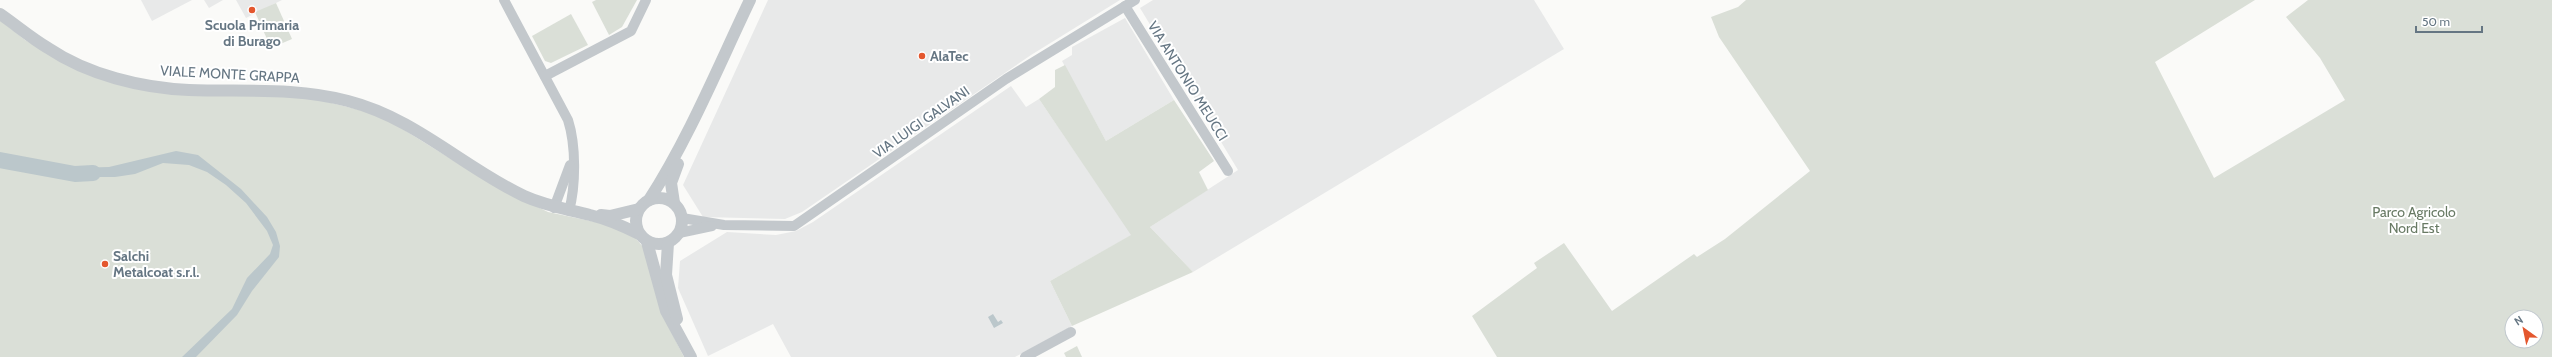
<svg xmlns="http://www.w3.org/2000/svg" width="2552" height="357" font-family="Cabin,sans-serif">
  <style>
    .built { fill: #e8e9e9 }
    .green { fill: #dadfd7; fill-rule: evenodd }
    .water { fill: #bbc7cb }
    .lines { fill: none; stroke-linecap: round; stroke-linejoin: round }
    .river { stroke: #bbc7cb; stroke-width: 16 }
    .minor { stroke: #c3c8cc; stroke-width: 10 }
    .tertiary { stroke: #c3c8cc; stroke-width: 12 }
    .poi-dot { fill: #e4572e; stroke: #fff; stroke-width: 1.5 }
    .labels { text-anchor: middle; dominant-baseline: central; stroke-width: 4; stroke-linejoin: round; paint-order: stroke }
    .poi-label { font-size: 14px; font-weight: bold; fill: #657683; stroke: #fff; text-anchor: start }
    .street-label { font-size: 14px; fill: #657683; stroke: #fff }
    .park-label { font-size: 14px; fill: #687a64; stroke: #fff }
  </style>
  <rect width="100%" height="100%" fill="#fafaf8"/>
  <g class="built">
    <polygon points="141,0 192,0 152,21"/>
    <polygon points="204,0 223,0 209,8"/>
    <polygon points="236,0 282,0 246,18"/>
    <polygon points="768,0 1120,0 1031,55 802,212 785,219 703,217 683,185"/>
    <polygon points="1153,0 1534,0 1564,49 1193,272 1150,227 1238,170 1140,8"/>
    <polygon points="1125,18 1174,100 1106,141 1062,61 1072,55 1072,47"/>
    <polygon points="1011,86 1026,107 1039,99 1132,235 1050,281 1072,326 1015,357 791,357 773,324 708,356 678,288 680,261 727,232 776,235 796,231 813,222"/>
  </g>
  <g class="green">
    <polygon points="596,0 637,0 622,27 609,35 592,2"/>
    <path d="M1746,0H2255L2155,62L2214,178L2345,100L2320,58L2286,17L2308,0H2552V357H1497L1472,316L1537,268L1534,263L1564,243L1612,311L1694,254L1697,257L1725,239L1810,171L1719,37L1711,17L1738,7ZM2512,317H2536V341H2512Z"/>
    <polygon points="276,3 292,39 271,48 255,12"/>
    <polygon points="571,14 588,45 551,63 545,61 532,36"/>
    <polygon points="0,20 25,40 60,60 111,80 303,96 380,115 493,185 548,212 614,226 631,233 644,248 662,314 684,357 0,357"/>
    <polygon points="1065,65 1106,141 1174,100 1214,161 1199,172 1208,190 1150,227 1193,272 1072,326 1050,281 1131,235 1039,99 1055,87 1055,70"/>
    <polygon points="1077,346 1082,357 1066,357 1064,353"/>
  </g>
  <g class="water">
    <polygon points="176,151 198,155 241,189 267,217 276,232 280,246 279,257 252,291 237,315 196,357 182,357 232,309 247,278 270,254 273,245 267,231 246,203 226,185 207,172 189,165 163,163 135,174 115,177 70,177 72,168 109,167"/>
    <polygon points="993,314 998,322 1001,320 1003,323 994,328 988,317"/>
  </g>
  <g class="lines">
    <polyline class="river" points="0,160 75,174 93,173"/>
    <g class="minor">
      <path d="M504,0L568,120C576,145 576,185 569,211"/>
      <polyline points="1125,6 1228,171"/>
      <polyline points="545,76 631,31 646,0"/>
      <polyline points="554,208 570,165"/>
      <polyline points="682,218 724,225 794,226 1006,79 1135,0"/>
      <polyline points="679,233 712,226"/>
      <polyline points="1025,357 1071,332"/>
    </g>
    <g class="tertiary">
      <path d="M0,14C16,25 31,38 48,48C88,75 142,88 189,90C243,92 295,87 348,101C415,118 463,167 524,196C546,206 567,209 590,215C607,219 623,226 639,234"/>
      <circle cx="659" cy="221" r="23"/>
      <path d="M649,200C689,138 718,67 750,0"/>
      <polyline points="674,203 671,183 678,164"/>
      <polyline points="601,215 610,216 639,209"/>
      <polyline points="647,242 666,311 691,357"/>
      <polyline points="668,243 666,275 677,319"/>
    </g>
  </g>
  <g class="poi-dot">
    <circle cx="252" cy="10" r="4"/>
    <circle cx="922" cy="56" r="4"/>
    <circle cx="105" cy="264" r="4"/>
  </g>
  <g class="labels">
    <g class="poi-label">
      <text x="252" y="25" text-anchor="middle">Scuola Primaria<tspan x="252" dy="16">di Burago</tspan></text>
      <text x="930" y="56">AlaTec</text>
      <text x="113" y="256">Salchi<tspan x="113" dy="16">Metalcoat s.r.l.</tspan></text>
    </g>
    <g class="street-label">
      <text transform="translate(230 74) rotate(3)">VIALE MONTE GRAPPA</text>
      <text transform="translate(1188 81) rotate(58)">VIA ANTONIO MEUCCI</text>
      <text transform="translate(921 122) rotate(-35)">VIA LUIGI GALVANI</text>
    </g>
    <g class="park-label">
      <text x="2414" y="212">Parco Agricolo<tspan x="2414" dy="16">Nord Est</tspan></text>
    </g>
  </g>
  <g transform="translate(2524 329) rotate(327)"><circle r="19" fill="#ffffff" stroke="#c1c8cd"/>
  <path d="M0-3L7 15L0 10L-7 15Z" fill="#e4572e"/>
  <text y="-6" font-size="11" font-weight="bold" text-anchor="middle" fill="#657683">N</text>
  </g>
  <path d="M2416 26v6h66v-6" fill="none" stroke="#657683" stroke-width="2"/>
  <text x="2422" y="26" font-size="12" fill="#657683" stroke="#ffffff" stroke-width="3" paint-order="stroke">50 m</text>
</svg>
